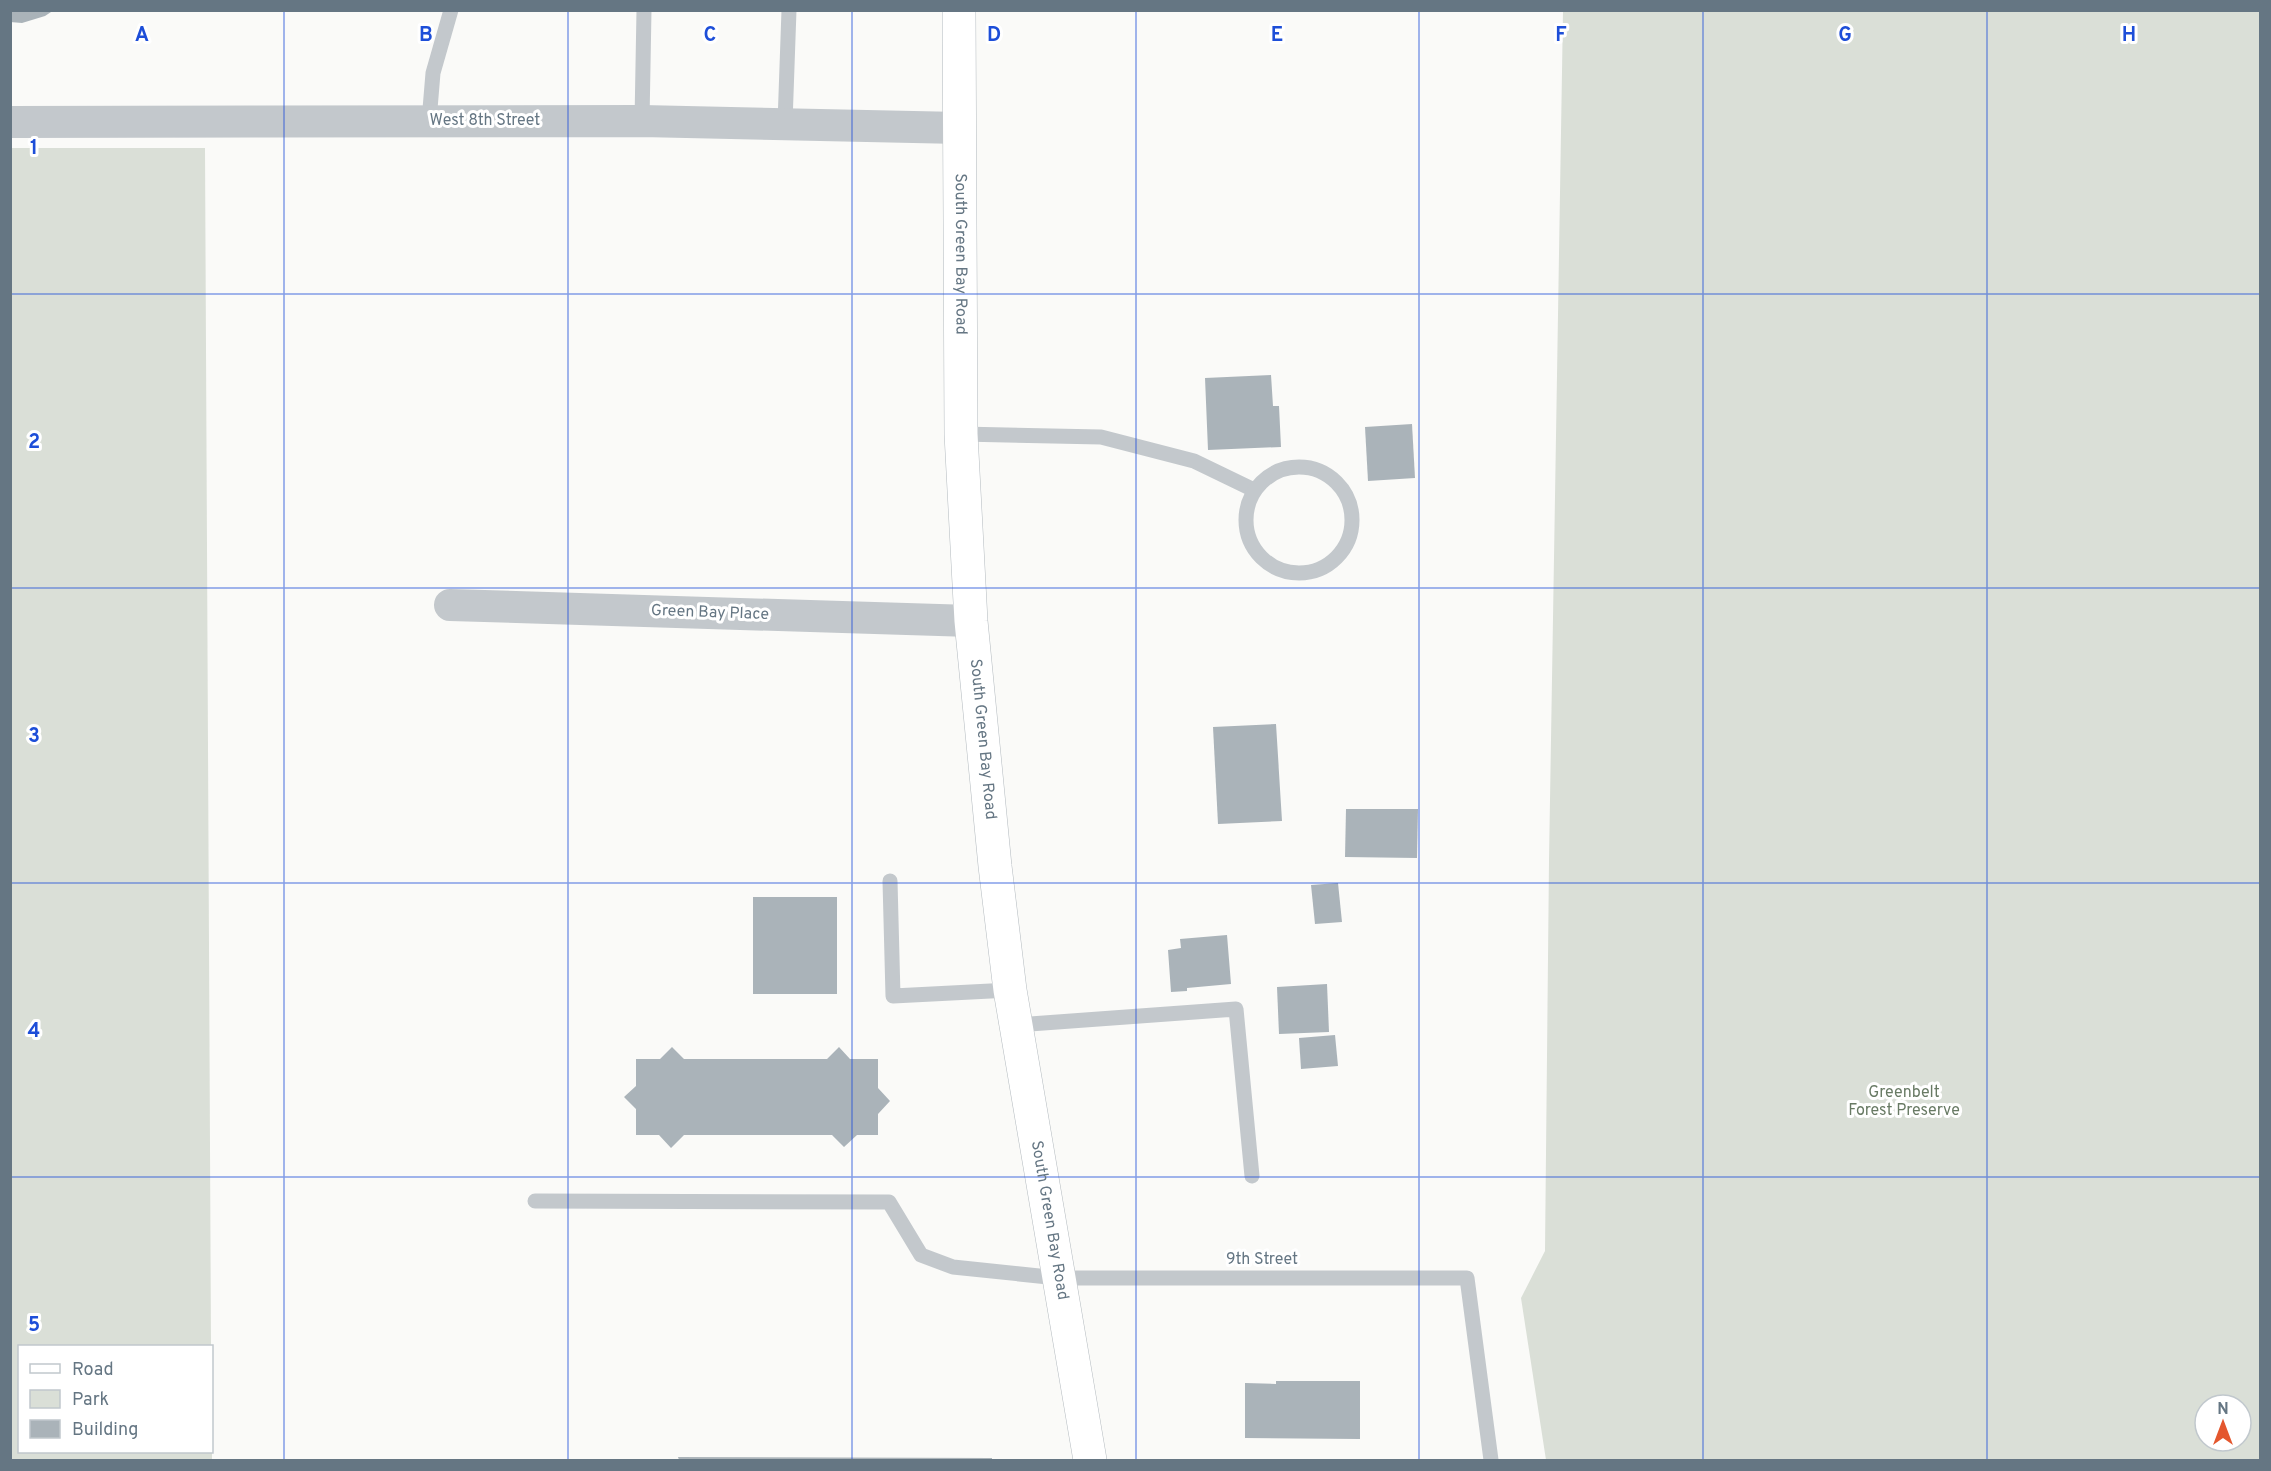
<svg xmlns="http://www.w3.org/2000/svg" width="2271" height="1471" font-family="Overpass,sans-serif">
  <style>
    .green { fill: #dadfd7; fill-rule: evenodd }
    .building { fill: #aab3b9 }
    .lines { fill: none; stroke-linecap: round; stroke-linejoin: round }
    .secondary-casing { stroke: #b3babf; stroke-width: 34 }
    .lane { stroke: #c3c8cc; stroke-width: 15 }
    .street { stroke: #c3c8cc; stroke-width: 32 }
    .secondary { stroke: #fff; stroke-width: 33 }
    .grid { fill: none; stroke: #1d4ed8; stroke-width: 1.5; stroke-opacity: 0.55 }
    .labels { text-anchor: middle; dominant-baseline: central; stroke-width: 6; stroke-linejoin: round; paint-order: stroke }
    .street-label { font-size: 16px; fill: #657683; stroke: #fff }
    .park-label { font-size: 16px; fill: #687a64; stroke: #fff }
    .grid-label { font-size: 20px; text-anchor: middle; font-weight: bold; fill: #1d4ed8; stroke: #fff; stroke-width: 6; stroke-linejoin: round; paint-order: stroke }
  </style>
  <rect width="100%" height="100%" fill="#fafaf8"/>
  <g class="green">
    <path d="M1563,11H2260V1460H1546L1521,1298L1545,1251L1549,861ZM2205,1405H2241V1441H2205Z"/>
    <polygon points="11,148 205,148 211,1346 20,1346 20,1452 212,1452 212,1389 212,1460 11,1460"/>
  </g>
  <g class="building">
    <polygon points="10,10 54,10 45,16 22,23 10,22"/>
    <polygon points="1271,375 1273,406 1279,406 1281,447 1208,450 1205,378"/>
    <polygon points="1412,424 1415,478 1368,481 1365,427"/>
    <polygon points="1276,724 1282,821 1218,824 1213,727"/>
    <polygon points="1346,809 1418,809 1417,858 1345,857"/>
    <polygon points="1338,883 1342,922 1315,924 1311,885"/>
    <rect x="753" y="897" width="84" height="97"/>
    <polygon points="1227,935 1231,984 1187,988 1187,991 1171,992 1168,950 1181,948 1180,939"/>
    <polygon points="1327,984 1329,1032 1279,1034 1277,987"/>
    <polygon points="1335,1035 1338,1066 1301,1069 1299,1038"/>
    <polygon points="672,1047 684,1059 827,1059 839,1047 850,1059 878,1059 878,1088 890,1101 878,1114 878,1135 857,1135 844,1147 832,1135 684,1135 671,1148 659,1135 636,1135 636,1109 624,1097 636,1086 636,1059 660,1059"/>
    <polygon points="1276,1381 1360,1381 1360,1439 1245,1438 1245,1383 1276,1384"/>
    <polygon points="678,1457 992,1458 992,1460 679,1460"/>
  </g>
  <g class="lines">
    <g class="secondary-casing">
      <g id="secondary">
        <path id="s1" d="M959,10L961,434L971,621L995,866L1010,990L1090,1460"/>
      </g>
    </g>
    <g class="lane">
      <polyline points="429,121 433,73 451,10"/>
      <polyline points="642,121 644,10"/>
      <polyline points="785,123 789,10"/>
      <polyline points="961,434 1101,437 1194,461 1254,490"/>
      <circle cx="1299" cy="520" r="53"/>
      <polyline points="890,881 893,996 1010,990"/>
      <polyline points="1016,1025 1236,1009 1252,1176"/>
      <polyline points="535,1201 889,1202 921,1255 953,1267 1058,1278 1467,1278 1491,1460"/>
    </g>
    <g class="street">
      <polyline points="10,122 642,121 960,128"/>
      <polyline points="450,605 971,621"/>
    </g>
    <use href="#secondary" class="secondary"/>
  </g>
  <path class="grid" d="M284,10V1460M568,10V1460M852,10V1460M1136,10V1460M1419,10V1460M1703,10V1460M1987,10V1460M10,294H2260M10,588H2260M10,883H2260M10,1177H2260"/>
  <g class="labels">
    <g class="street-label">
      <text x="485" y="121">West 8th Street</text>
      <text stroke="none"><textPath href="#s1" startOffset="244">South Green Bay Road</textPath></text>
      <text transform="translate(710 613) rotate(2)">Green Bay Place</text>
      <text stroke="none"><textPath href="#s1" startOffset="730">South Green Bay Road</textPath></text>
      <text stroke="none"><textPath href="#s1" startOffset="1216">South Green Bay Road</textPath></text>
      <text x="1262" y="1260">9th Street</text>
    </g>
    <g class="park-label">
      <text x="1904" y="1093">Greenbelt<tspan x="1904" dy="18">Forest Preserve</tspan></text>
    </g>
  </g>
  <g class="grid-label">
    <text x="142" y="41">A</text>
    <text x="426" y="41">B</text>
    <text x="710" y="41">C</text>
    <text x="994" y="41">D</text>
    <text x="1277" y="41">E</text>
    <text x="1561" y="41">F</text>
    <text x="1845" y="41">G</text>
    <text x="2129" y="41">H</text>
    <text x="34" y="154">1</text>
    <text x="34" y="448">2</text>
    <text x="34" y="742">3</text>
    <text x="34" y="1037">4</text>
    <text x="34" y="1331">5</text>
  </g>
  <rect width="2271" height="1471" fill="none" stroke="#657683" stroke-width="24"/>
  <rect x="18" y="1345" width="195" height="108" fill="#ffffff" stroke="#c1c8cd" stroke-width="1.5"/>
  <rect x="30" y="1364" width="30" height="9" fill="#ffffff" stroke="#c1c8cd" stroke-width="1.5"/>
  <text x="72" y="1375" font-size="18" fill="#657683">Road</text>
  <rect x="30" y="1390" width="30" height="18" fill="#dadfd7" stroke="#c1c8cd" stroke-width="1.5"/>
  <text x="72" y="1405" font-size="18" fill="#657683">Park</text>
  <rect x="30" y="1420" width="30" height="18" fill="#aab3b9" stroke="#c1c8cd" stroke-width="1.5"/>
  <text x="72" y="1435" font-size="18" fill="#657683">Building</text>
  <g transform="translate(2223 1423)"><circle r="28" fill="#ffffff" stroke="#c1c8cd" stroke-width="1.5"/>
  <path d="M0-4.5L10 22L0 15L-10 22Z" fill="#e4572e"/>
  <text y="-9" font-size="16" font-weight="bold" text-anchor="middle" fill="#657683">N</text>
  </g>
</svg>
